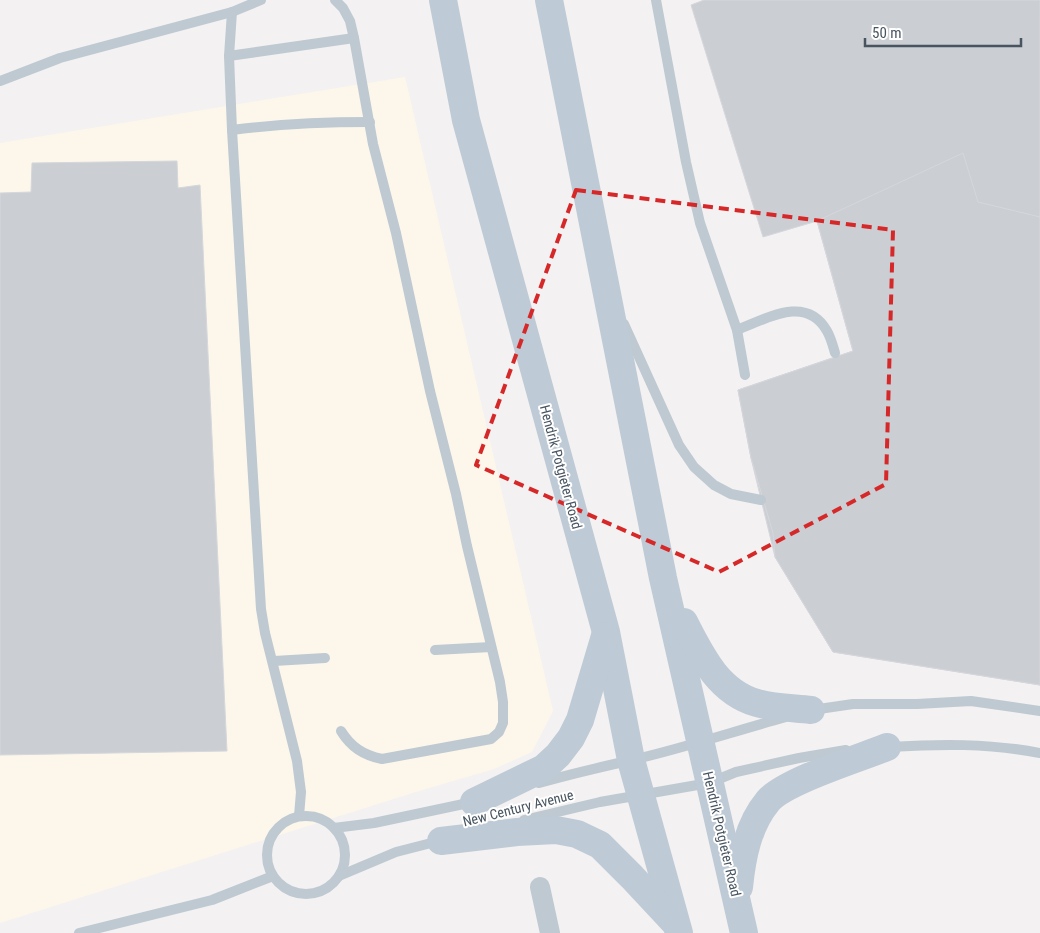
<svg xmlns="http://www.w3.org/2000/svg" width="1040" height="933" font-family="'Roboto Condensed',sans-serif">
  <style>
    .commercial { fill: #fdf7eb }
    .building { fill: #cbced3; stroke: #d5d7dc }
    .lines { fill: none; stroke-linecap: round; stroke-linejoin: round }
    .service { stroke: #bec9d1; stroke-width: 10 }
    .minor { stroke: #bec9d1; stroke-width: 20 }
    .secondary { stroke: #becad5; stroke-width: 28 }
    .marked { fill: none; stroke: #d62828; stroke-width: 4; stroke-dasharray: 10 6; stroke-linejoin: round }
    .labels { text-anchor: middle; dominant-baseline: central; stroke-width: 4; stroke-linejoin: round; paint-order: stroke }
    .street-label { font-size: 14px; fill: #485560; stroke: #fff }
  </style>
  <rect width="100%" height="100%" fill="#f3f1f1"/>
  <polygon class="commercial" points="405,77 553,711 532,752 494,769 419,791 0,923 0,143"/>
  <g class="building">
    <polygon points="704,0 1040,0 1040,685 833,652 775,557 751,458 738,390 853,351 817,221 763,237 691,5"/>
    <polygon points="963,153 978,202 1040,217 1040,685 833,652 775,557 773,533 751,458 738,390 853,351 817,221"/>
    <polygon points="177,161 178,188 200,185 227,751 0,755 0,193 31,192 32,163"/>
  </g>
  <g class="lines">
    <g class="service">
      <path d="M335,0L343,8L350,21L354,38L373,144L396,233L430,391L456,494L467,546L500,682L503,702V723L499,732L491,739L382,759C363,755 351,747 341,731"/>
      <polyline points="656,0 686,162 700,223 737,330 745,375"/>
      <polyline points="232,12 229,56 232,130 261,609 265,633 297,761 301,792 299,816"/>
      <polyline points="229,56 354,38"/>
      <polyline points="0,81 60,58 232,12 261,0"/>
      <path d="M232,130C278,124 323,122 370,122"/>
      <polyline points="624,324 679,445 694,467 714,485 731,494 761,500"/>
      <path d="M737,330C766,319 806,294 827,331C831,338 833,346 835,353"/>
      <polyline points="435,650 491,647"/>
      <polyline points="274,661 325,658"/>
      <polyline points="812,710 853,704 917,704 971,701 1040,711"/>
      <path d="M888,747C940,744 988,743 1040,753"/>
      <path d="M539,783C570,774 601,767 632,760C684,748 735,731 786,717"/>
      <circle cx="306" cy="855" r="39"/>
      <polyline points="524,820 600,802 709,783 736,772 799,758 846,750"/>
      <polyline points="334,828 374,823 473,802"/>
      <polyline points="339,876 396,852 439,841"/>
      <polyline points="79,933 212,900 273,876"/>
    </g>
    <polyline class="minor" points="540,887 550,933"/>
    <g class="secondary">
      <polyline points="443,0 466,120 606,632 631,760 679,933"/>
      <polyline points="549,0 663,578 744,933"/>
      <path d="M684,622C701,655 718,692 757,703C774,708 794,708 811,710"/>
      <polyline points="474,802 544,768 558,755 571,738 580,720 605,636"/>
      <polyline points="441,841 517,832 556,830 577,834 600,845 632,877 674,922"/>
      <path d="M739,887C742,857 748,825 768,801C785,781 860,758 887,747"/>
    </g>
  </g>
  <path class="marked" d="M576,190L893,230L886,484L719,572L476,465Z"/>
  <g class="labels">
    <g class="street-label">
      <text transform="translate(561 467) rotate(75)">Hendrik Potgieter Road</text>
      <text transform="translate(518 808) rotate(-14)">New Century Avenue</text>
      <text transform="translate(722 834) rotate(77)">Hendrik Potgieter Road</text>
    </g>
  </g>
  <path d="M865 38v8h156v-8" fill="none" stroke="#485560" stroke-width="2.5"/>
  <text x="872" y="38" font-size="15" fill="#485560" stroke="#ffffff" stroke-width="4" paint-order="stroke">50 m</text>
</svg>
